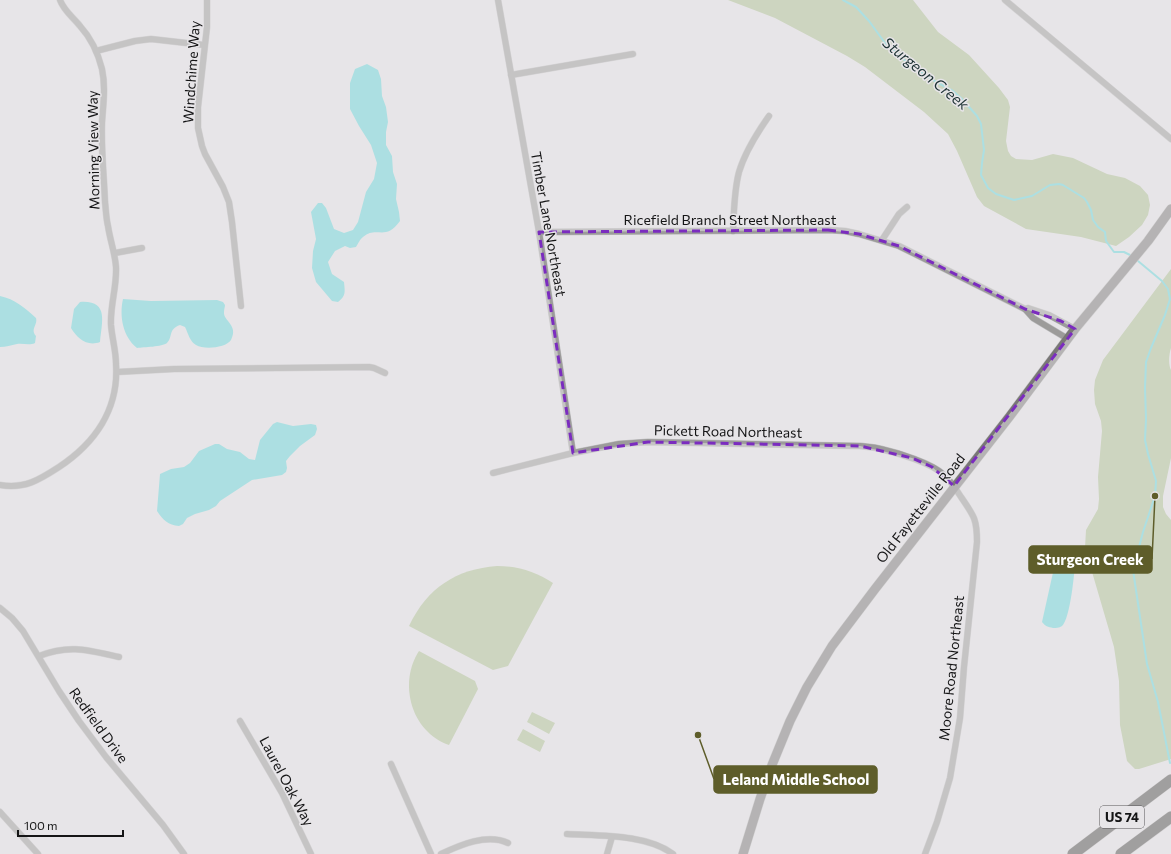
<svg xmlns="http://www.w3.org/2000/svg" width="1171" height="854" font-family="Commissioner,sans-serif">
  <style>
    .green { fill: #adc091 }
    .water { fill: #65d8dc }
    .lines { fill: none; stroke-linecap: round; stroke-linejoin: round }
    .stream { stroke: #65d8dc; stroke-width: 2 }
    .street-casing { stroke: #c1c0c2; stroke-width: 7 }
    .secondary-casing { stroke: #c1c0c2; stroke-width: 10 }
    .highway-casing { stroke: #c1c0c2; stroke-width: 12 }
    .street { stroke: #9c9b9a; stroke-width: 6 }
    .secondary { stroke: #797776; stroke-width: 9 }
    .highway { stroke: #4b4947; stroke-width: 11 }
    .marked { fill: none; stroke: #7b2cbf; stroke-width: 3; stroke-dasharray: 8 5; stroke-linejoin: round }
    .labels { text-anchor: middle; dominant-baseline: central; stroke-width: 3; stroke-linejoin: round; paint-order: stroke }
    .shield { fill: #e7e5e8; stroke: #545355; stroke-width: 1 }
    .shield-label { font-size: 13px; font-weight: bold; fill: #151516 }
    .street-label { font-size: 14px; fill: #151516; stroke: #e7e5e8 }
    .water-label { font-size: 15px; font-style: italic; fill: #1d3233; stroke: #e7e5e8 }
    .leader { fill: none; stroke: #5e5d2a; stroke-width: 1.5 }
    .callout-dot { fill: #5e5d2a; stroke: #e7e5e8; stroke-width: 1.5 }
    .callout { fill: #5e5d2a; stroke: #5e5d2a; stroke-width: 1.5 }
    .callout-label { font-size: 15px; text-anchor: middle; font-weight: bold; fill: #fff }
  </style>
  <rect width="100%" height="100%" fill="#e7e5e8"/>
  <g class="green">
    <polygon points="728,0 913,0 938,32 969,55 999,88 1008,100 1010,107 1006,141 1008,151 1011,156 1016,159 1032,160 1053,154 1073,158 1107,174 1125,178 1140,186 1148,195 1150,205 1148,215 1142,225 1129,237 1116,246 1081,237 1026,229 984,206 977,197 957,151 948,134 924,112 865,67 847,56 775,18"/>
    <path d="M1171,269V348C1169,354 1168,364 1171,370V458L1163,496V507L1166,514L1171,520V759L1139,769H1135L1127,761L1120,725L1119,681L1114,647L1085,548L1086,530L1098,509L1099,499L1098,477L1102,431L1101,421L1095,404L1094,390L1095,380L1103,360Z"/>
    <path d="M497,566C518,566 536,572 553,583L508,666L493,670L409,626C427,588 456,569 497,566Z"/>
    <path d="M419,651L475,681L478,689L449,745C411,732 398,683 419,651Z"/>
    <polygon points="532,712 555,723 549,734 527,722"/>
    <polygon points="523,729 545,741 540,752 517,740"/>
  </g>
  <g class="water">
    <path d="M367,64L378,70L381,79L382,96L386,107L388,122L386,132V145L392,156L393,172L397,184L396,199L399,212L400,221C385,242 377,225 363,237C360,239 358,244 356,247L350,248L345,246L335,251L328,262L332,274L344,282C345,292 346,296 338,302L332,301L316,282L312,268L313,251L316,239L311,212L318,203H322L326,208L334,229L344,233L353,230L358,222L366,192L374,179L377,163L371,145L359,126L350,109V83L355,69Z"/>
    <path d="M0,296C15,299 25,308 36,318C38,325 30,329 36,336L35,343C29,346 23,343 17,344C11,345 6,347 0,347Z"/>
    <path d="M123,299L151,301L217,300L223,302L225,305C225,307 224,309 224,312C223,321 239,325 231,340C226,348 204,350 196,345C190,342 188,333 185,327L180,325C168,329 173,337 167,343C162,347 144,347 137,348C123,337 119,316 123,299Z"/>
    <path d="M80,302C109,300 102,321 100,342C87,347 77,338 71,328L74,309Z"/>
    <path d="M277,422L293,426L311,424L316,425L317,429L315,435L300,446L290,456L286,461L287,468L286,472L282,475L252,480L220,501L216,506L209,510L195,514L187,518L183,524L179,526C168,525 163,520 157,511L160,474L171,469L184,467L190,463L199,451L215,444H219L227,449L240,452L249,459L255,460L260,440L273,424Z"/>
    <path d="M1063,551L1069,553L1075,560C1075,571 1070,619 1062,626C1059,628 1056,628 1053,628C1048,627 1045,626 1042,622L1056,559L1059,553Z"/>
  </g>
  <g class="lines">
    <g class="stream">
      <polyline points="843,0 856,7 869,21 885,43 909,64 931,79 953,91 962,99 977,116 981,124 984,150 982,163 981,175 988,188 996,194 1014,200 1032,196 1050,185 1059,184 1063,185 1084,198 1087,202 1091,210 1093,220 1098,227 1105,232 1106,241 1114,252 1124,252 1130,255"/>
      <polyline points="1138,261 1162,281 1168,289 1170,299 1165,315 1151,348 1146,362 1145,388 1146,419 1145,440 1148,454 1156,481 1155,496 1143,532 1133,570 1147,664 1158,702 1170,763"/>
    </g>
    <g class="street-casing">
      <g id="street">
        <polyline points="207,0 207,27 198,107 198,128 202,146 205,154 223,187 229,202 232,222 241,306"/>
        <polyline points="498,0 539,232 573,453"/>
        <polyline points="1005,0 1171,139"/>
        <polyline points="96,51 135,41 151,39 204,45"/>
        <polyline points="511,75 633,54"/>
        <path d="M733,231C734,211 734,191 739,172C745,152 757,133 769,116"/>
        <polyline points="539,232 828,230 845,231 859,234 899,246 1025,309 1033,318 1068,339"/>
        <polyline points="882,240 899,214 907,207"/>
        <polyline points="115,253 142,248"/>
        <polyline points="1025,309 1028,308 1049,315 1075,329"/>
        <polyline points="117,372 174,369 369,367 374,368 385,373"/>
        <path d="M493,473L573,453L619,444L648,442L860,446C867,447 874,447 881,449C898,453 932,463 944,475C951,481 956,489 961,497C974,516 977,519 977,542L964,667L960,718L950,778L937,822L925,854"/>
        <path d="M0,485C25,489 39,480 59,467C95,443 119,409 116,364C116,351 112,338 111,325C110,305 117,287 116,267C115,253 110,240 108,226C106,218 106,210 105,202C104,176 101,149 102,123C103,105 106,88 102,69C98,53 91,38 80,26C73,17 64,11 60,0"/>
        <polyline points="0,608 12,618 23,631 59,691 79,721 106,757 163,825 184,854"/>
        <path d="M39,656C69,644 88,650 119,657"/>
        <polyline points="240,721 282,793 311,854"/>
        <polyline points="391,764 431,854"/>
        <polyline points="0,812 38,854"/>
        <path d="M567,834C600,836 646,834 673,854"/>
        <path d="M441,854C460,845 487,833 508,843"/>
        <polyline points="607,854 612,837"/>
      </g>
    </g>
    <g class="secondary-casing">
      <polyline id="secondary" points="743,854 760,799 772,765 790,721 807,687 832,646 875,589 1010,416 1075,329 1148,241 1171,209"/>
    </g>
    <g class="highway-casing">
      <g id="highway">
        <polyline points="1073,854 1171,780"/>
        <polyline points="1121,854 1171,817"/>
      </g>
    </g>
    <use href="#street" class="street"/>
    <use href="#secondary" class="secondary"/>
    <use href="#highway" class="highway"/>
  </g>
  <path d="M0 0H1171V854H0ZM828,230L859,234L899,246L1025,309L1061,321L1075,329L954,486L932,467L912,458L860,446L648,442L573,453L539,232Z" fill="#e7e5e8" fill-opacity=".55" fill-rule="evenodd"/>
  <path class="marked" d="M828,230L859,234L899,246L1025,309L1061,321L1075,329L954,486L932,467L912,458L860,446L648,442L573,453L539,232Z"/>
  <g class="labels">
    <rect class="shield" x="1100" y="806" width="44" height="22" rx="3"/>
    <g class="shield-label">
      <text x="1122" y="817">US 74</text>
    </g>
    <g class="street-label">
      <text transform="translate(191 72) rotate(-86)">Windchime Way</text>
      <text transform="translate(93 150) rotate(-91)">Morning View Way</text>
      <text x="730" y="219">Ricefield Branch Street Northeast</text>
      <text transform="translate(549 224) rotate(80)">Timber Lane Northeast</text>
      <text transform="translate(728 431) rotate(1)">Pickett Road Northeast</text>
      <text transform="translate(920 508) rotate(-52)">Old Fayetteville Road</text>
      <text transform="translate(951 668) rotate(-84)">Moore Road Northeast</text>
      <text transform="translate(99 725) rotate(54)">Redfield Drive</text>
      <text transform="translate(287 781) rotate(62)">Laurel Oak Way</text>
    </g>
    <g class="water-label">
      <text transform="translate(926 73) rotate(39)">Sturgeon Creek</text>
    </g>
  </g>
  <path class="leader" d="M1155 496L1152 559M698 735L714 779"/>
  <g class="callout-dot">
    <circle cx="1155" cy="496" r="4"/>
    <circle cx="698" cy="735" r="4"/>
  </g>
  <g class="callout">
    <rect x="1029" y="546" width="123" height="27" rx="4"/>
    <rect x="714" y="766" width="163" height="27" rx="4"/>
  </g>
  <g class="callout-label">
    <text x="1090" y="565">Sturgeon Creek</text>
    <text x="796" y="785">Leland Middle School</text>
  </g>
  <path d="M18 830v6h105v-6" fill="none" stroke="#151516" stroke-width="2"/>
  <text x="24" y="830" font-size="12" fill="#151516" stroke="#e7e5e8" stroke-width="3" paint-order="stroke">100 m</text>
</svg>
